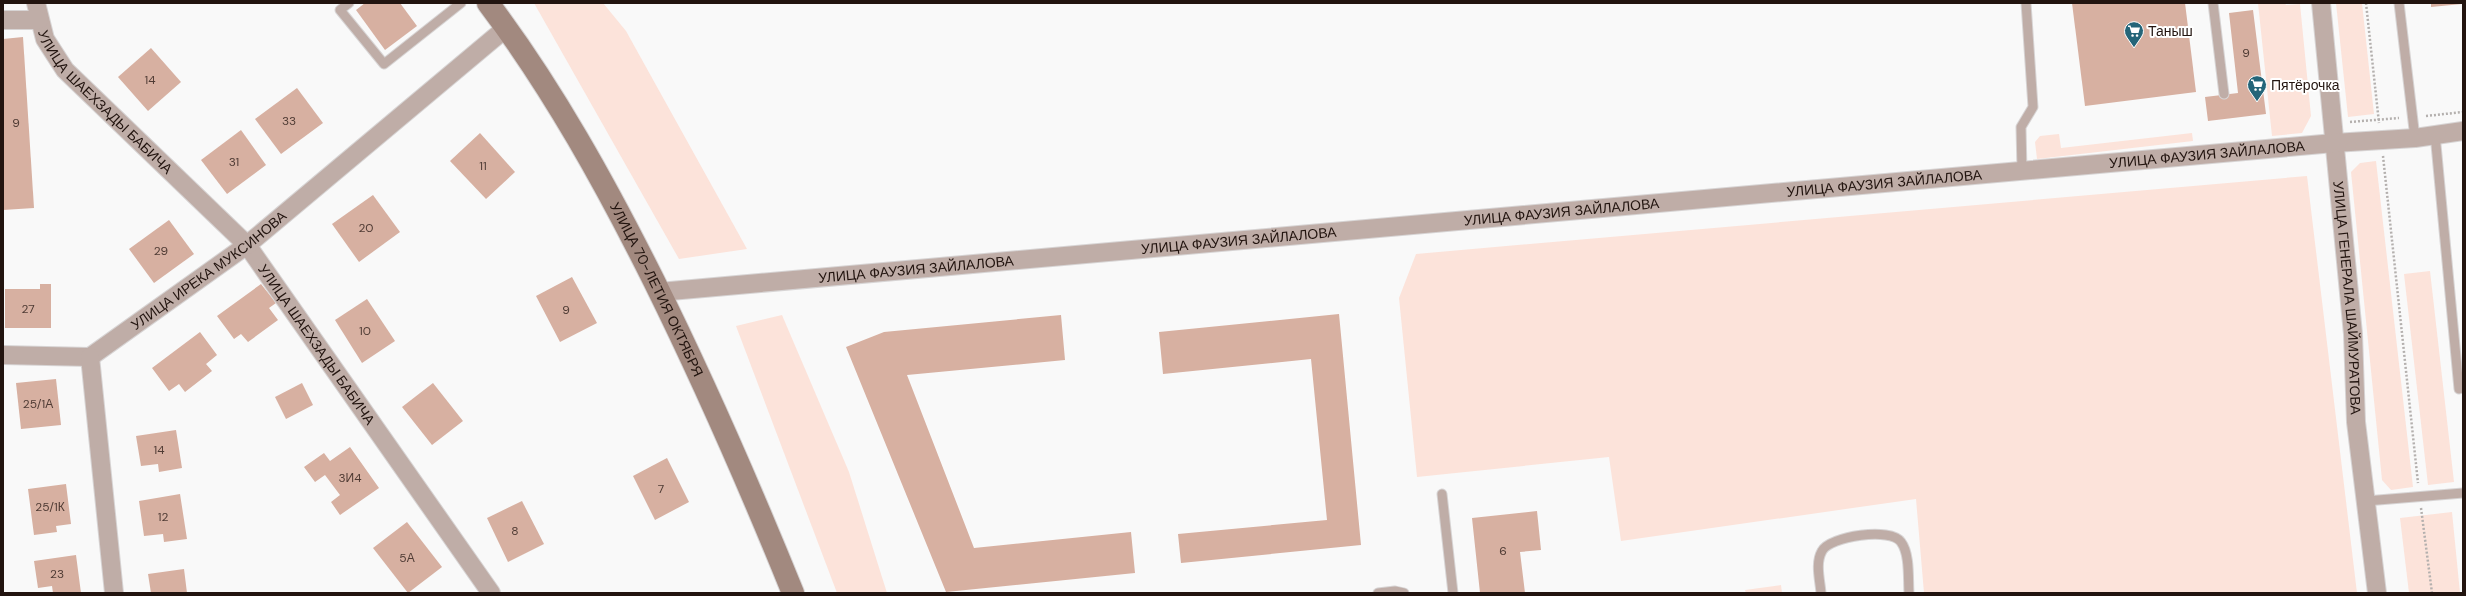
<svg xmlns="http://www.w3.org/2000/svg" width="2466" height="596" font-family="'DM Sans',sans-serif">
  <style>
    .green { fill: #fce3da }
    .building { fill: #d7b0a1 }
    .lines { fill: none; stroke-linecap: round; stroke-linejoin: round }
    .service-casing { stroke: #d7d4d4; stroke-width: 11 }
    .minor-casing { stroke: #d7d4d4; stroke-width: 20 }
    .secondary-casing { stroke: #d7d4d4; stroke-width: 24 }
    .path { stroke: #b4b0ae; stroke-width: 2.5; stroke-dasharray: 2 2; stroke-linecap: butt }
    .service { stroke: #bfada7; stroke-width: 9 }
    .minor { stroke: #bfada7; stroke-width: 18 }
    .secondary { stroke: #a2897f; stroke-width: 22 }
    .labels { text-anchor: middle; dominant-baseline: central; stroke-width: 4; stroke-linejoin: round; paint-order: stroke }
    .number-label { font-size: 12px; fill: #4f3b34 }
    .poi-label { font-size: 14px; fill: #22140f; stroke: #fff; text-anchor: start }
    .street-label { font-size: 14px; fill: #22140f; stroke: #fff }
  </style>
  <rect width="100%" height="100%" fill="#f9f9f9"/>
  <g class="green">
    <polygon points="534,3 603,3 626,31 747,249 679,259"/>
    <polygon points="2258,3 2285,3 2286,5 2300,4 2311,116 2302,133 2272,136"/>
    <polygon points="2336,3 2362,3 2374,114 2348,117"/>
    <polygon points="2192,133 2193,141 2037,159 2035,142 2040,136 2059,134 2061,148"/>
    <polygon points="2376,161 2413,487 2391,490 2382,480 2351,172 2360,163"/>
    <polygon points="2307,176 2357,593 1924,593 1916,499 1621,541 1609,457 1417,477 1399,298 1416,254"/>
    <polygon points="2430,271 2454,482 2428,485 2404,274"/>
    <polygon points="782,315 849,472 887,593 837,593 736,326"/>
    <polygon points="2452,512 2460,593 2409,593 2400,518"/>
    <polygon points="1781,585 1782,593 1746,593 1745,590"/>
  </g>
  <g class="building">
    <polygon points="365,3 400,3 417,26 385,50 356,10"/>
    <polygon points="2072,3 2185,3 2196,92 2085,106"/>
    <polygon points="2431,3 2462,3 2462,4 2431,7"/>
    <polygon points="2253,10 2266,114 2208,121 2205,97 2238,93 2229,13"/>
    <polygon points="23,37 34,208 3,210 3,39"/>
    <polygon points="151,48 181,82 148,111 118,77"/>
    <polygon points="297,88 323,123 281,154 255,119"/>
    <polygon points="241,130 266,165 227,194 201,160"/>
    <polygon points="480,133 515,172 486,199 450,161"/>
    <polygon points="373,195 400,232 359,262 332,224"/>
    <polygon points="169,220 194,254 154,283 129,249"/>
    <polygon points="572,277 597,323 560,342 536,296"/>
    <polygon points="40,284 51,284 51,328 5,328 5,289 40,289"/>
    <polygon points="261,284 276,303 269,308 278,320 248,342 241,334 234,339 217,316"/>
    <polygon points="367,299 395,341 362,363 335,320"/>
    <polygon points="1339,314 1361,545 1181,563 1178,534 1327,520 1311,359 1163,374 1159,332"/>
    <polygon points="1061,315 1065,360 907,375 974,548 1131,532 1135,573 946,592 846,347 884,332"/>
    <polygon points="200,332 217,355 206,364 212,371 185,392 179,384 169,391 152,368"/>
    <polygon points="56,379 61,425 21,429 16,383"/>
    <polygon points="302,383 313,405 286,419 275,397"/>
    <polygon points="433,383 463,421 432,445 402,407"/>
    <polygon points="176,430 182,468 159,472 158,464 141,466 136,436"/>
    <polygon points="350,447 379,488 340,515 331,502 340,495 325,475 315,482 304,467 324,453 330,461"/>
    <polygon points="667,458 689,502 655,520 633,476"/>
    <polygon points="66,484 71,524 56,526 57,532 34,535 28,489"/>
    <polygon points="180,494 187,539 164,542 163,534 144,536 139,501"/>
    <polygon points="522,501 544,544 508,562 487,518"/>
    <polygon points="1537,511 1541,550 1520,552 1525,593 1480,593 1472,518"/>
    <polygon points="407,522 442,567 408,593 373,548"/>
    <polygon points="76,555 81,593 53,593 52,586 38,588 34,561"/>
    <polygon points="184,569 187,593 151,593 148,574"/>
  </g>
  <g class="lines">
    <g class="service-casing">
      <g id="service">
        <polyline points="349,3 340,10 384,64 461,3"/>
        <polyline points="2213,3 2224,94"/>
        <polyline points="2399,3 2415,138"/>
        <polyline points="2435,134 2459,389 2463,388"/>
        <polyline points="2022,171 2021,127 2033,107 2026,3"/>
        <polyline points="1442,494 1453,593"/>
        <polyline points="2366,501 2463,493"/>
        <polyline points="1378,593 1395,591 1404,593"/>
        <path d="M1821,593C1820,580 1815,563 1822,551C1830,536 1891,527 1901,542C1910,554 1908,578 1909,593"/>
      </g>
    </g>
    <g class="minor-casing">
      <g id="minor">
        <path id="s1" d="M36,3L45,39L65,70L247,245L491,593"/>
        <path id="s2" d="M2321,3L2353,334L2356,422L2377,593"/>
        <polyline points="3,20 39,20"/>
        <path id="s3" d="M659,292L2334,143L2415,138L2463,131"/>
        <polyline points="3,355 90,357"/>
        <path id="s4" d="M90,357L247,245L506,28"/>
        <polyline points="90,357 114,593"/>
      </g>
    </g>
    <g class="secondary-casing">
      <g id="secondary">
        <path id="s5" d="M488,3C553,89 606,185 654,281C705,384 750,487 793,593"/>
      </g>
    </g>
    <g class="path">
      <polyline points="2366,3 2379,123"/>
      <polyline points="2426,116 2463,112"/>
      <polyline points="2350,122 2399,118"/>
      <polyline points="2383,156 2418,483"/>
      <polyline points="2421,508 2432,593"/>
    </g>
    <use href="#service" class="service"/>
    <use href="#minor" class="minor"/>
    <use href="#secondary" class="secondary"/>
  </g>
  <defs>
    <g id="supermarket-pin" transform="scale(1)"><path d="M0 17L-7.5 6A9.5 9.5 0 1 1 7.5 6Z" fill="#246579" stroke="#fff"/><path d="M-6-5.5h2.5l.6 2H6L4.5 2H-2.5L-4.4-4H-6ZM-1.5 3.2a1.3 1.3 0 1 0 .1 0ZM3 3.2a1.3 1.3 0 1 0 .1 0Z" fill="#fff"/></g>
  </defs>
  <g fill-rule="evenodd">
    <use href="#supermarket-pin" x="2134" y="31"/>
    <use href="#supermarket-pin" x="2257" y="85"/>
  </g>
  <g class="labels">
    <g class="number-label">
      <text x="2246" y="53">9</text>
      <text x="150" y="80">14</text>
      <text x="289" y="121">33</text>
      <text x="16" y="123">9</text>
      <text x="234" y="162">31</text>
      <text x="483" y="166">11</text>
      <text x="366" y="228">20</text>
      <text x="161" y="251">29</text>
      <text x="28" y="309">27</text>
      <text x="566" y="310">9</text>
      <text x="365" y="331">10</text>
      <text x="38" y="404">25/1А</text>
      <text x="159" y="450">14</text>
      <text x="350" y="478">3И4</text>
      <text x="661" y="489">7</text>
      <text x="50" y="507">25/1К</text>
      <text x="163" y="517">12</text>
      <text x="515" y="531">8</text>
      <text x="1503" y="551">6</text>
      <text x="407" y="558">5А</text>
      <text x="57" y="574">23</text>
    </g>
    <g class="poi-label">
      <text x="2148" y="31">Таныш</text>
      <text x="2271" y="85">Пятёрочка</text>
    </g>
    <g class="street-label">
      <text stroke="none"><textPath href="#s1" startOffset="124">УЛИЦА ШАЕХЗАДЫ БАБИЧА</textPath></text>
      <text stroke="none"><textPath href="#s3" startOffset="1554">УЛИЦА ФАУЗИЯ ЗАЙЛАЛОВА</textPath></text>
      <text stroke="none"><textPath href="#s3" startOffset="1230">УЛИЦА ФАУЗИЯ ЗАЙЛАЛОВА</textPath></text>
      <text stroke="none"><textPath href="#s3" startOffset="906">УЛИЦА ФАУЗИЯ ЗАЙЛАЛОВА</textPath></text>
      <text stroke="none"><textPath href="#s3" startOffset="582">УЛИЦА ФАУЗИЯ ЗАЙЛАЛОВА</textPath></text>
      <text stroke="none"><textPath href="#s3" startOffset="258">УЛИЦА ФАУЗИЯ ЗАЙЛАЛОВА</textPath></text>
      <text stroke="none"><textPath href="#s4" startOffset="147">УЛИЦА ИРЕКА МУКСИНОВА</textPath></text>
      <text stroke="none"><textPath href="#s5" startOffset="333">УЛИЦА 70-ЛЕТИЯ ОКТЯБРЯ</textPath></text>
      <text stroke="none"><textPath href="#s2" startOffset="296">УЛИЦА ГЕНЕРАЛА ШАЙМУРАТОВА</textPath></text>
      <text stroke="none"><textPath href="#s1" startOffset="448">УЛИЦА ШАЕХЗАДЫ БАБИЧА</textPath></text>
    </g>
  </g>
  <rect width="2466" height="596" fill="none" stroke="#22140f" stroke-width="8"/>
</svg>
